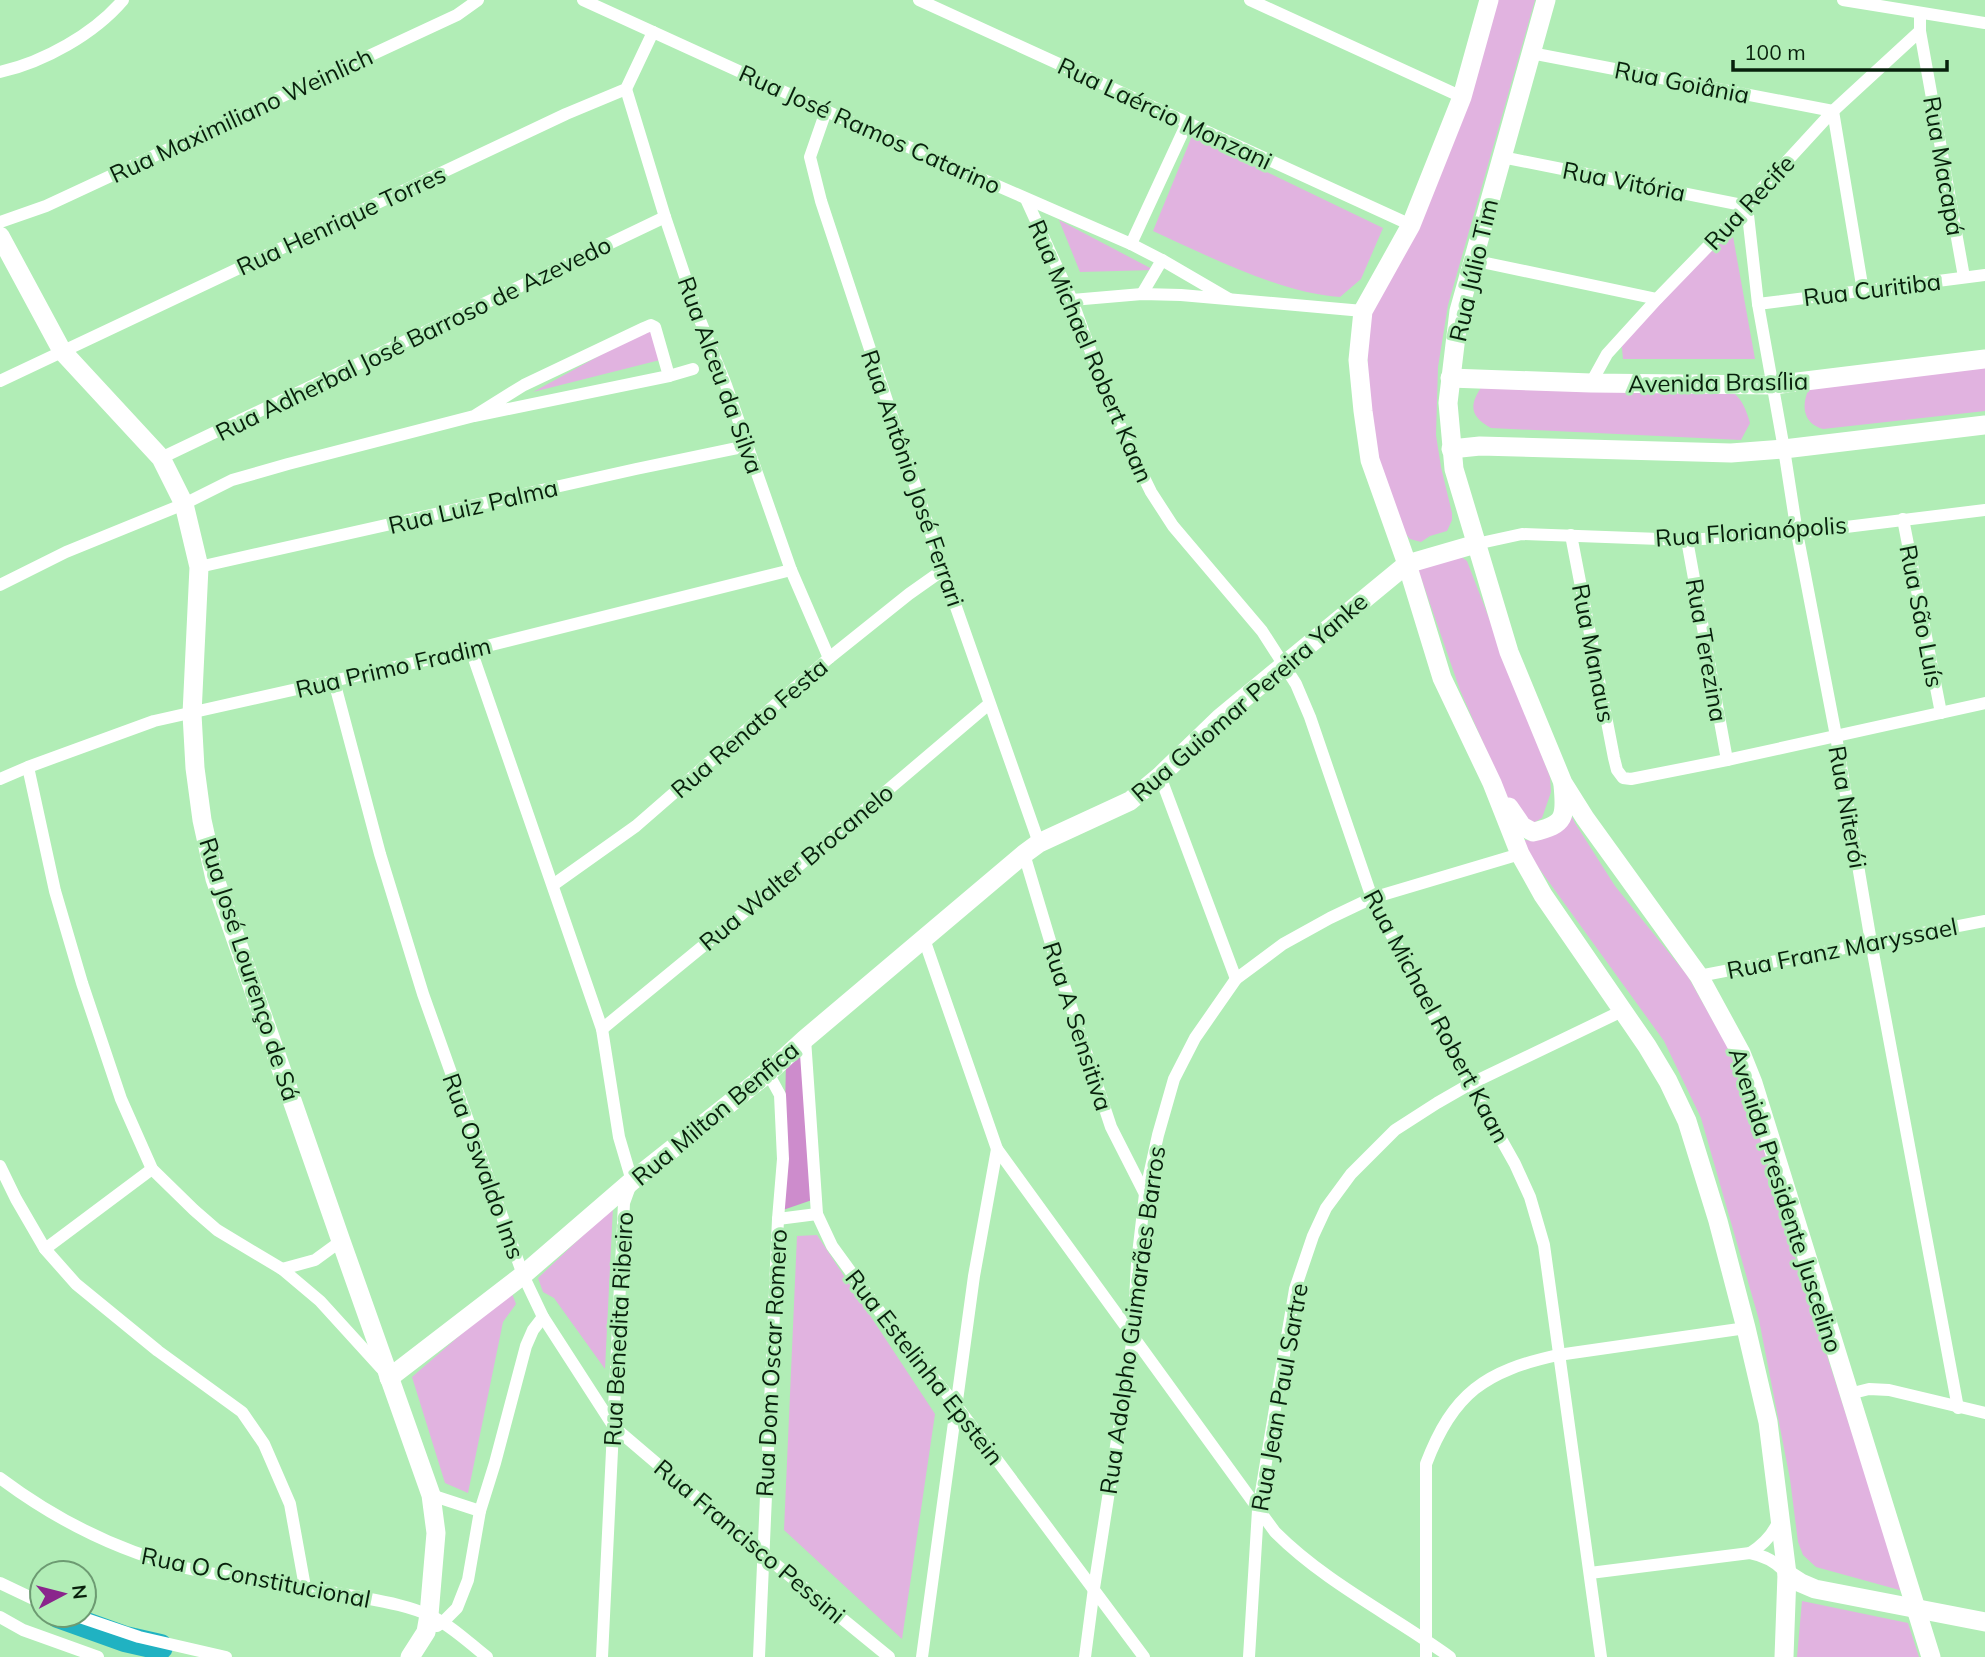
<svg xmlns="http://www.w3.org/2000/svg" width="1985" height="1657" font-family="Mulish,sans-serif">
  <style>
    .green { fill: #e1b3e0 }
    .forest { fill: #cd8ccc }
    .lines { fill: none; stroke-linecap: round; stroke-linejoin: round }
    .river { stroke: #20b2c2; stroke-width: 26 }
    .street { stroke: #fff; stroke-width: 12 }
    .secondary { stroke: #fff; stroke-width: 19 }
    .labels { text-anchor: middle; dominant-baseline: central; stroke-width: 6; stroke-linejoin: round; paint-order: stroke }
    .street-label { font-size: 24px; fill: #08200c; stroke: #b1edb6 }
  </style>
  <rect width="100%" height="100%" fill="#b1edb6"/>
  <g class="green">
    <polygon points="1496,0 1535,0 1448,305 1438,367 1436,435 1441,467 1452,513 1452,520 1447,531 1430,536 1421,542 1410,539 1401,528 1376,459 1367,412 1368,312"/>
    <path d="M1192,136L1383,228L1361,279L1340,297C1280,293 1208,256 1153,231Z"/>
    <polygon points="1059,220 1154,270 1080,272"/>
    <polygon points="1732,231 1755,359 1623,359 1621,339"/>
    <polygon points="652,327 660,360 533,392"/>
    <path d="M1985,364V411L1823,429C1801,423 1801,402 1811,385Z"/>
    <path d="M1483,385L1733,392C1743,401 1746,410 1750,423L1741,440L1491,428C1469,416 1469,404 1483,385Z"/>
    <polygon points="1456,553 1467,561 1550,777 1551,792 1542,818 1533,823 1515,815 1460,690 1418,569"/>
    <path d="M1570,813L1575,823L1615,886L1687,975L1744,1076L1796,1260L1903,1591L1816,1567L1803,1555L1798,1542L1790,1479L1759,1320L1701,1118L1664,1041L1533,860L1523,840C1550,843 1555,833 1570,813Z"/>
    <polygon points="613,1207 605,1369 554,1298 543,1292 538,1278"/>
    <polygon points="817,1235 935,1414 902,1639 784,1530 797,1236"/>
    <polygon points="511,1291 516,1304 503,1322 468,1493 445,1483 412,1377"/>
    <polygon points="1802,1601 1908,1623 1919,1657 1797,1657"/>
  </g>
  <polygon class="forest" points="803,1056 812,1200 783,1210 786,1061"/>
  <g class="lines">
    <polyline class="river" points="58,1615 125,1639 160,1647"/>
    <g class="street">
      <polyline points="583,0 826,111 1131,244 1162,260 1229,299"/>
      <polyline points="919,0 1411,225"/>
      <polyline points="1250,0 1462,97"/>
      <polyline points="1843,0 1985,23"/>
      <polyline points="1920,13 1920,31 1964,277"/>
      <polyline points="1531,53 1833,111 1863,291"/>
      <path d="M0,72C44,62 94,34 123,0"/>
      <polyline points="626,89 665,217 698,315 726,385 791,570 829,658"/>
      <polyline points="826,111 810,157 821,201 943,570 1039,843"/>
      <polyline points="1502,157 1747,206 1758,304 1784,449 1797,533 1836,736 1871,942 1958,1408"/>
      <polyline points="1026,199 1072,300 1104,388 1130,449 1151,492 1173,526 1262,631 1296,684 1310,717 1372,898 1470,1084 1515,1164 1530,1197 1544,1245 1601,1657"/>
      <polyline points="0,222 46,206 457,15 478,0"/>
      <polyline points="1131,244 1187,123"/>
      <polyline points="1472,260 1657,299"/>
      <polyline points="1142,294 1162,260"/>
      <polyline points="1072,300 1142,294 1181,295 1363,311"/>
      <polyline points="1758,304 1985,275"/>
      <polyline points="669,376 693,369"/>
      <polyline points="0,381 566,114 626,89 653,32"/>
      <polyline points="1591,383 1607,354 1657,299 1719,235 1833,111 1920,31"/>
      <polyline points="161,458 665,217"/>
      <polyline points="1903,519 1941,713"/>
      <polyline points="1571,535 1614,758 1617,770 1623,778 1631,779 1727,760 1985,703"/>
      <polyline points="1687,540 1727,760"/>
      <polyline points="1476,544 1522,534 1687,540 1797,533 1985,510"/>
      <polyline points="199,567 636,469 747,446"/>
      <polyline points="0,585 66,552 184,504 232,480 288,464 474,416 669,376 655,327 651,325 644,328 524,385 474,416"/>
      <polyline points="471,650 602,1029 619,1137 632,1181 624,1203 602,1657"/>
      <polyline points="334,681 380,854 423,994 523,1275 543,1317 614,1427 763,1554 889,1657"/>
      <polyline points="28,767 55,891 82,983 121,1099 152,1169 194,1210 217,1230 282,1269 320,1301 381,1368"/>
      <polyline points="1160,776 1236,979"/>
      <polyline points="0,779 28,767 154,721 471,650 791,570"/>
      <polyline points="1024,854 1057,964 1111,1127 1145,1194"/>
      <polyline points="553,885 636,826 829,658 909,594 943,570"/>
      <path d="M924,939L997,1149L1275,1532C1326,1583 1392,1615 1450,1657"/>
      <polyline points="1699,976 1985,921"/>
      <polyline points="602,1029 736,919 989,704"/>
      <polyline points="805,1039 817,1214 832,1246 888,1323 956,1405 1144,1657"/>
      <polyline points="0,1166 16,1199 45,1249 76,1284 158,1351 242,1412 264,1444 290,1504 305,1587"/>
      <polyline points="778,1219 817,1214"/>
      <polyline points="45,1249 152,1169"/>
      <polyline points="282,1269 315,1260 341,1241"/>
      <polyline points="1849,1394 1869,1389 1889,1390 1985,1413"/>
      <path d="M0,1478C56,1520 118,1551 186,1568C241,1581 298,1586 354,1596C380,1601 407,1605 431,1616C452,1626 469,1643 487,1657"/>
      <polyline points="431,1495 480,1511"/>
      <path d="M1750,1553C1763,1545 1773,1535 1779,1520"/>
      <path d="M1590,1573L1750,1553C1766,1556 1777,1562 1787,1574"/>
      <polyline points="0,1583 42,1603"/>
      <polyline points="74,1615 139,1637 226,1657"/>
      <polyline points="0,1617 23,1630 98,1657"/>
      <polyline points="437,1626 443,1622 457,1608 468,1580 480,1511 495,1463 526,1346 533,1330 543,1317"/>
      <polyline points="759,1657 778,1219 783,1159 780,1095 768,1073"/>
      <polyline points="922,1657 974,1276 997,1149"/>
      <polyline points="1085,1657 1094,1588 1133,1337 1137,1263 1145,1194 1158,1135 1174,1079 1195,1038 1236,979 1283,944 1330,918 1372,898 1520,854"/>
      <polyline points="1249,1657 1258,1510 1295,1289 1313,1236 1326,1208 1351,1174 1395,1130 1437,1103 1470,1084 1622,1011"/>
      <path d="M1426,1657V1464C1453,1393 1485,1371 1558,1355L1746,1328"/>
    </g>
    <g class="secondary">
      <polyline points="1489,0 1462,97 1411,225 1363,311 1358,360 1363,411 1370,460 1407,564 1442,678 1492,783 1520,854 1543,895 1647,1046 1668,1081 1687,1121 1718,1221 1746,1328 1768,1422 1787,1574 1784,1657"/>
      <polyline points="1546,0 1459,311 1448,403 1454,469 1509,652 1563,783 1585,818 1699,976 1741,1053 1753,1083 1931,1657"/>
      <polyline points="0,236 62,351 161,458 184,504 199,567 192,714 195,768 202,820 215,879 341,1241 431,1495 436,1533 429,1615 426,1632 410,1657"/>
      <polyline points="1450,378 1591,383 1773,385 1985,359"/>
      <polyline points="1451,449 1480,446 1731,453 1784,449 1985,425"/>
      <path d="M1509,807L1522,826L1533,832C1566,825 1566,816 1563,785"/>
      <polyline points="389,1378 523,1275 632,1181 768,1073 805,1039 1024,854 1039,843 1130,801 1160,776 1220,718 1407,564 1476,544"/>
      <polyline points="1787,1574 1801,1583 1815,1589 1985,1622"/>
    </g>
  </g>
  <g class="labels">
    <g class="street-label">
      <text transform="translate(1682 82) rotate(11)">Rua Goiânia</text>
      <text transform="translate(1165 113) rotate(25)">Rua Laércio Monzani</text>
      <text transform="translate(241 115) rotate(-25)">Rua Maximiliano Weinlich</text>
      <text transform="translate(870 129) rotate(24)">Rua José Ramos Catarino</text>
      <text transform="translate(1944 166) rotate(80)">Rua Macapá</text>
      <text transform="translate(1624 181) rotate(11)">Rua Vitória</text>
      <text transform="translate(1749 202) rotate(-47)">Rua Recife</text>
      <text transform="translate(341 220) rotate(-25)">Rua Henrique Torres</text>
      <text transform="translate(1473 270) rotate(-77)">Rua Júlio Tim</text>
      <text transform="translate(1872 289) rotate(-7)">Rua Curitiba</text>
      <text transform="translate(413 338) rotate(-26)">Rua Adherbal José Barroso de Azevedo</text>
      <text transform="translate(1091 351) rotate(67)">Rua Michael Robert Kaan</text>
      <text transform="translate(721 375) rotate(70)">Rua Alceu da Silva</text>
      <text transform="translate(1718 382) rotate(-1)">Avenida Brasília</text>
      <text transform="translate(913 478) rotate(71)">Rua Antônio José Ferrari</text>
      <text transform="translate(473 506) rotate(-13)">Rua Luiz Palma</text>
      <text transform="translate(1751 531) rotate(-4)">Rua Florianópolis</text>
      <text transform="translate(1922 616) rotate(79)">Rua São Luís</text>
      <text transform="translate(1707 650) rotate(80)">Rua Terezina</text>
      <text transform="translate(1594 653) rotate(79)">Rua Manaus</text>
      <text transform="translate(393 667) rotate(-13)">Rua Primo Fradim</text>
      <text transform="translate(1249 697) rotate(-41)">Rua Guiomar Pereira Yanke</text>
      <text transform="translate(749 728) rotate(-41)">Rua Renato Festa</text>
      <text transform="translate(1848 807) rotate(80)">Rua Niterói</text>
      <text transform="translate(796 867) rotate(-40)">Rua Walter Brocanelo</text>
      <text transform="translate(1842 948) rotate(-11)">Rua Franz Maryssael</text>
      <text transform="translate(250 969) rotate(72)">Rua José Lourenço de Sá</text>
      <text transform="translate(1437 1016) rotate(62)">Rua Michael Robert Kaan</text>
      <text transform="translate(1078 1026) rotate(72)">Rua A Sensitiva</text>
      <text transform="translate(715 1113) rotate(-40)">Rua Milton Benfica</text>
      <text transform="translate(484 1166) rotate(70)">Rua Oswaldo Ims</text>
      <text transform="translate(1786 1200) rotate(72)">Avenida Presidente Juscelino</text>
      <text transform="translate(1132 1320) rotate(-82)">Rua Adolpho Guimarães Barros</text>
      <text transform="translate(618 1329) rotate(-87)">Rua Benedita Ribeiro</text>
      <text transform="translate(771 1363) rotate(-87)">Rua Dom Oscar Romero</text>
      <text transform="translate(925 1367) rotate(52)">Rua Estelinha Epstein</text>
      <text transform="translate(1279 1397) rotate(-80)">Rua Jean Paul Sartre</text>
      <text transform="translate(750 1541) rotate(40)">Rua Francisco Pessini</text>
      <text transform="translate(256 1577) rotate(11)">Rua O Constitucional</text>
    </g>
  </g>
  <g transform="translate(63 1594) rotate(83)"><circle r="33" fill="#b1edb6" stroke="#6d9b72" stroke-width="2"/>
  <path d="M0-5L12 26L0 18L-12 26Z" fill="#8a258c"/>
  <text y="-10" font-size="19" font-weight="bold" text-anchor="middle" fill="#08200c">N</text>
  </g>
  <path d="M1733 60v10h214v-10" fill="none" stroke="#08200c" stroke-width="3.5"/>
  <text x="1744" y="60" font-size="21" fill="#08200c" stroke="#b1edb6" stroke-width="5" paint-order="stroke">100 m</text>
</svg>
